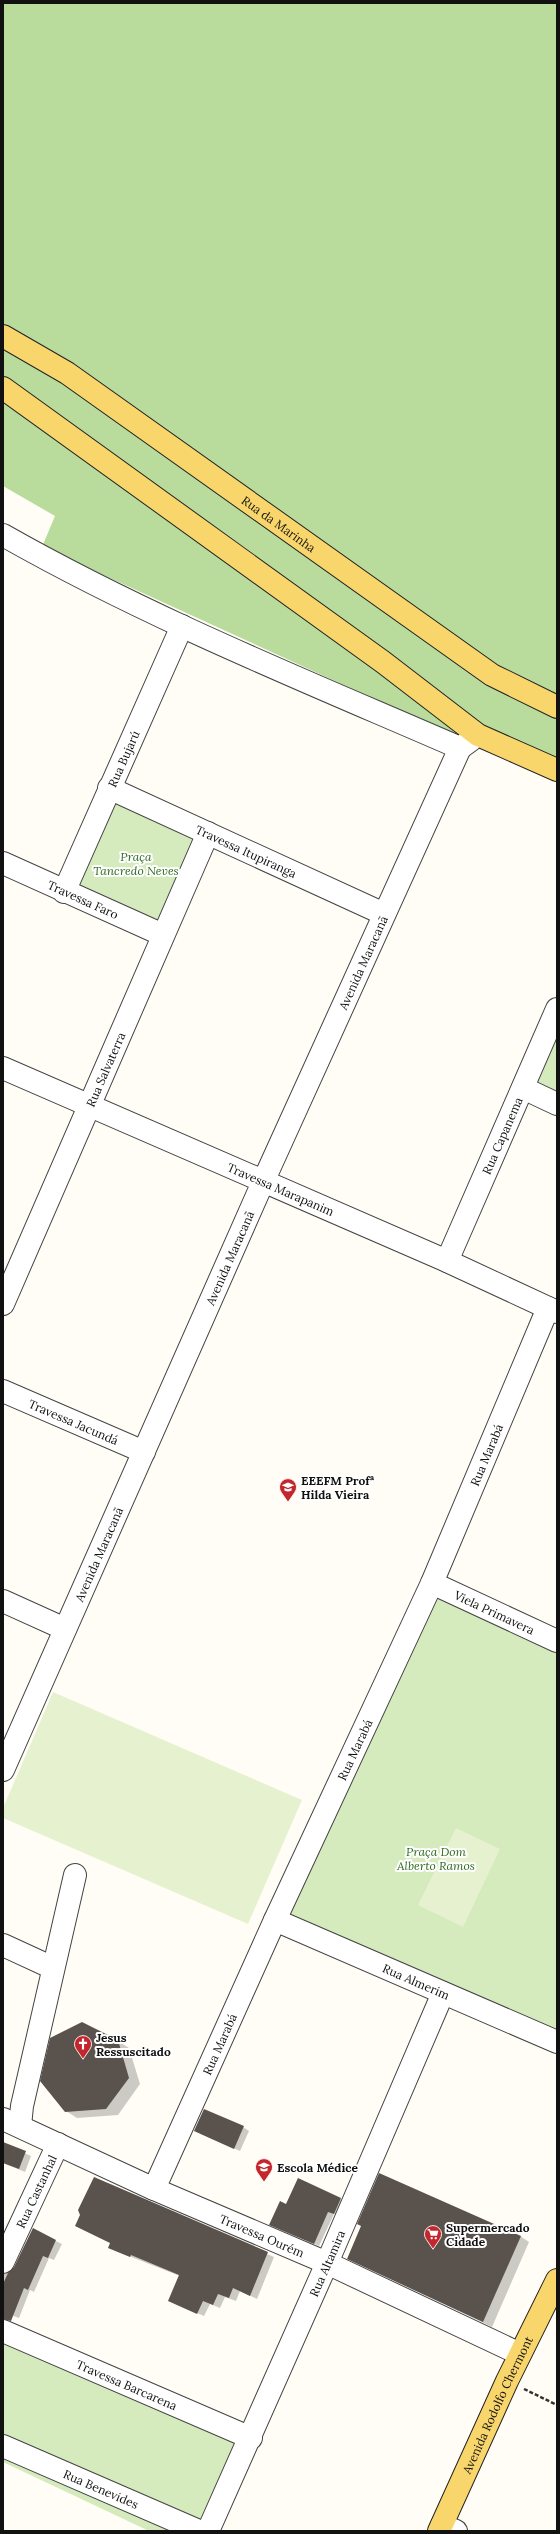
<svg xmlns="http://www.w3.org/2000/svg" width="560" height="2534" font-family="Lora,serif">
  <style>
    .green { fill: #d5ebbd }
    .forest { fill: #b9dc9c }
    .pitch { fill: #e6f2cf }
    .shadow { fill: #0003 }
    .building { fill: #5a524d }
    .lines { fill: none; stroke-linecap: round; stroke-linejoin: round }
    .minor-casing { stroke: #444; stroke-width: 24 }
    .major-casing { stroke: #222; stroke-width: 24 }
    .path { stroke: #333; stroke-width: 2.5; stroke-dasharray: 4 2; stroke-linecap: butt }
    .minor { stroke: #fff; stroke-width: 22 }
    .major { stroke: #f9d66b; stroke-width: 22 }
    .labels { text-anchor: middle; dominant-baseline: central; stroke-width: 4; stroke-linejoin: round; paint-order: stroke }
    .street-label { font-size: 12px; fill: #111; stroke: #fff }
    .park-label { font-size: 12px; font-style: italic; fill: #2f6b1f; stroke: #fff }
    .poi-label { font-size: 12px; font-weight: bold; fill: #111; stroke: #fff; text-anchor: start }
  </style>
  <rect width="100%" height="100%" fill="#fffdf5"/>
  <g class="green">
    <polygon points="109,788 208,833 163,935 64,892"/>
    <polygon points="557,1009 557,1104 523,1088"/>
    <polygon points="432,1583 557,1641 557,2042 275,1920"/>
    <polygon points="3,2331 255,2440 217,2531 149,2531 3,2462"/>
  </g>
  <polygon class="forest" points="3,3 557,3 557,779 464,740 42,547 55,516 3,486"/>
  <g class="pitch">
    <polygon points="53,1692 302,1800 248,1924 3,1818 3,1808"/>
    <polygon points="456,1828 500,1849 463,1927 418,1905"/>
  </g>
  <g class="shadow">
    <polygon points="118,2041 129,2048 140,2084 118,2115 77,2118 66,2111"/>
    <polygon points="243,2127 249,2131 240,2151 201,2134"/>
    <polygon points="3,2143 31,2156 25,2172 3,2163"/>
    <polygon points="94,2178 274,2257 257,2299 240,2291 236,2301 225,2297 220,2308 210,2304 204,2316 169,2301 180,2276 116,2251 109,2247 111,2243 76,2226"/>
    <polygon points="298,2179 346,2202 340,2216 334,2214 319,2246 276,2227"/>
    <polygon points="362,2226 520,2236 529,2242 492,2327 357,2263"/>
    <polygon points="33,2230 62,2244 54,2260 49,2258 34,2292 30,2290 19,2318 3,2312 3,2275 15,2268"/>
  </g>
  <g class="building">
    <polygon points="82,2022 118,2040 129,2078 106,2109 65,2112 40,2081 50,2038"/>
    <polygon points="204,2109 244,2126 234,2149 194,2131"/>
    <polygon points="3,2142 26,2151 19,2169 3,2163"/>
    <polygon points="379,2173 521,2236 483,2322 347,2259 361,2226 357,2224"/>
    <polygon points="94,2177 268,2252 250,2296 233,2288 229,2298 218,2294 213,2305 203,2301 197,2314 168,2301 179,2275 131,2255 130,2257 108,2248 110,2243 75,2226 80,2215 78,2210"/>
    <polygon points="298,2178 341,2198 334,2214 328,2212 314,2244 269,2225 280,2201 286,2204"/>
    <polygon points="33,2228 56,2240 48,2258 43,2256 28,2290 24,2288 11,2321 3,2319 3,2284 8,2273 14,2267"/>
  </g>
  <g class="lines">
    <g class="minor-casing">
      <g id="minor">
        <path d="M3,535C149,618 306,681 460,748L471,740"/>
        <path id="s1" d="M109,788L384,914"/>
        <path id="s2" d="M3,863L163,935"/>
        <path id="s3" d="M64,892L182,626"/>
        <path id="s4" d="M3,1068L447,1261L557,1312"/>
        <polyline points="523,1088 557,1104"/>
        <path id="s5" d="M447,1261L557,1009"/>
        <path id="s6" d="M3,1304L208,833"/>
        <path id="s7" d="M3,1391L144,1452"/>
        <path id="s8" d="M432,1583L557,1641"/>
        <polyline points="3,1601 65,1629"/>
        <path id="s9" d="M3,1770L263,1182L460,748"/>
        <path id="s10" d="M275,1920L557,2042"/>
        <polyline points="3,1945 53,1968"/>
        <path id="s11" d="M3,2119L154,2189L327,2263L520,2354"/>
        <polyline points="20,2126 22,2106 75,1875"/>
        <path id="s12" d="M154,2189L275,1920L432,1583L548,1308"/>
        <path id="s13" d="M3,2262L58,2144"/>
        <path id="s14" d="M3,2331L251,2438"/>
        <path id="s15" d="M3,2446L199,2531"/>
        <polyline points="442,2525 456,2531"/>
        <path id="s16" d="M208,2531L327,2263L443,1993"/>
      </g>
    </g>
    <g class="major-casing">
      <g id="major">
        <path id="s17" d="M3,336L67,373L492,675L557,707"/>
        <polyline points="3,388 383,662 478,735 557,770"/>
        <path id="s18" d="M439,2531L507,2381L557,2280"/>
      </g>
    </g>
    <polyline class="path" points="524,2389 557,2405"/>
    <use href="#minor" class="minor"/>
    <use href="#major" class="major"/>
  </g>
  <defs>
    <g id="school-pin" transform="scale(0.9)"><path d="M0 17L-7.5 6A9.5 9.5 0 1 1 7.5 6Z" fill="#c4262e" stroke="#fff"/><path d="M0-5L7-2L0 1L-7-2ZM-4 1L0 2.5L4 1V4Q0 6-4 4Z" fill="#fff"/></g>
    <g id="church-pin" transform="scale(0.9)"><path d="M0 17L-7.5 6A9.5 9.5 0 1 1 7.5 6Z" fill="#c4262e" stroke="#fff"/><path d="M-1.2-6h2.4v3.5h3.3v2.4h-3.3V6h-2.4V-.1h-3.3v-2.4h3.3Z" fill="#fff"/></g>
    <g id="supermarket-pin" transform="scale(0.9)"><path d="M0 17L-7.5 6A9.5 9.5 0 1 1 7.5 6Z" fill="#c4262e" stroke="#fff"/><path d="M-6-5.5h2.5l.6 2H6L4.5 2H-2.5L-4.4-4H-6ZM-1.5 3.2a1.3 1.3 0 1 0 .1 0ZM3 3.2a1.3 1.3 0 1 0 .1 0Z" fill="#fff"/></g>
  </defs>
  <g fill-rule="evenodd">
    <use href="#school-pin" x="288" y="1487"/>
    <use href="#church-pin" x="83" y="2044"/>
    <use href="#school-pin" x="264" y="2167"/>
    <use href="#supermarket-pin" x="433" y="2234"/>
  </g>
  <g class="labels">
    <g class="street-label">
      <text stroke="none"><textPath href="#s17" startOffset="334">Rua da Marinha</textPath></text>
      <text stroke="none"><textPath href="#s3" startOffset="146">Rua Bujarú</textPath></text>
      <text stroke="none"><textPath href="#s1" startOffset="151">Travessa Itupiranga</textPath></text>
      <text stroke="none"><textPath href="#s2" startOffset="88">Travessa Faro</textPath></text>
      <text stroke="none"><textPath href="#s9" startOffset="884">Avenida Maracanã</textPath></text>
      <text stroke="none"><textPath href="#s6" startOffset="256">Rua Salvaterra</textPath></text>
      <text stroke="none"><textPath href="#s5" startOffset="137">Rua Capanema</textPath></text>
      <text stroke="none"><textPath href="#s4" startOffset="303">Travessa Marapanim</textPath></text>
      <text stroke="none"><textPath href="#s9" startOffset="560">Avenida Maracanã</textPath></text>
      <text stroke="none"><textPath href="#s7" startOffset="77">Travessa Jacundá</textPath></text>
      <text stroke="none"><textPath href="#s12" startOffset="806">Rua Marabá</textPath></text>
      <text stroke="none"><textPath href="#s9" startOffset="236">Avenida Maracanã</textPath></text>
      <text stroke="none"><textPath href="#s8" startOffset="69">Viela Primavera</textPath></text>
      <text stroke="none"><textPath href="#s12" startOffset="483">Rua Marabá</textPath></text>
      <text stroke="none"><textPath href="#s10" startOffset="154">Rua Almerim</textPath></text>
      <text stroke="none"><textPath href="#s12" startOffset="159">Rua Marabá</textPath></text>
      <text stroke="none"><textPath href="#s13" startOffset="78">Rua Castanhal</textPath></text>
      <text stroke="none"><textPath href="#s11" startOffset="284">Travessa Ourém</textPath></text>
      <text stroke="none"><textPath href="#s16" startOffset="293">Rua Altamira</textPath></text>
      <text stroke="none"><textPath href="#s14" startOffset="135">Travessa Barcarena</textPath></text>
      <text stroke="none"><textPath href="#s18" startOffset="139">Avenida Rodolfo Chermont</textPath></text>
      <text stroke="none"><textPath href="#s15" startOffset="107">Rua Benevides</textPath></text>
    </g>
    <g class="park-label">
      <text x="136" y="856">Praça<tspan x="136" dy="14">Tancredo Neves</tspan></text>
      <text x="436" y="1851">Praça Dom<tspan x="436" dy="14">Alberto Ramos</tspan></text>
    </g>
    <g class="poi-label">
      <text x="301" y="1480">EEEFM Profª<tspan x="301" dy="14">Hilda Vieira</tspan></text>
      <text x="96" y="2037">Jesus<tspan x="96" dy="14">Ressuscitado</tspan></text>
      <text x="277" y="2167">Escola Médice</text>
      <text x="446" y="2227">Supermercado<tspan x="446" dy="14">Cidade</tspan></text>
    </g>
  </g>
  <rect width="560" height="2534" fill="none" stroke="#111111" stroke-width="8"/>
</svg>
